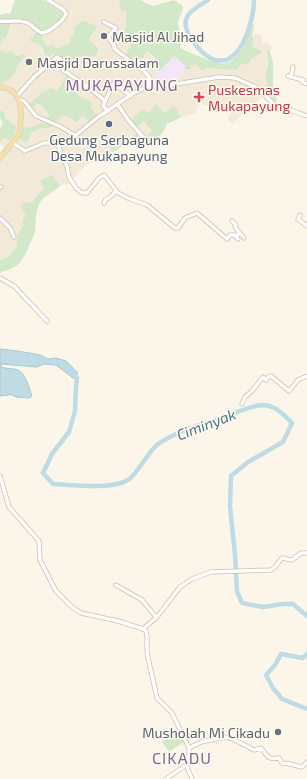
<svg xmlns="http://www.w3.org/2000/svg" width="307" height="779" font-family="'Exo 2',sans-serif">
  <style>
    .residential { fill: #f2e9d8; fill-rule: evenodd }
    .education { fill: #f3e6f8 }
    .green { fill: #d2e8c8 }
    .water { fill: #bfdbe4; stroke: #a6c9d5 }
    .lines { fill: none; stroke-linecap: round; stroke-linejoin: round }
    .river { stroke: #bfdbe4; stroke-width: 4.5 }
    .minor-casing { stroke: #cdbfb0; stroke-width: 5 }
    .major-casing { stroke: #d8d2cd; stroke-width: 6 }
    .minor { stroke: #fff; stroke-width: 3.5 }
    .major { stroke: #f4dfa7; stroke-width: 4.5 }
    .worship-dot { fill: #6b7280; stroke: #fefaf0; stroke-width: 1.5 }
    .health-dot { fill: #e0444e; stroke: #fefaf0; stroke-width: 1.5 }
    .service-dot { fill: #5c6f8a; stroke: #fefaf0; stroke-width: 1.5 }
    .labels { text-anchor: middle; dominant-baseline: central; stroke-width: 3; stroke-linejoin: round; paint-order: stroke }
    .worship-label { font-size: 14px; fill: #5b616d; stroke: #fefaf0; text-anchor: start }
    .health-label { font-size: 14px; fill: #be3a42; stroke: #fefaf0; text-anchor: start }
    .service-label { font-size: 14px; fill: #4e5e75; stroke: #fefaf0 }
    .water-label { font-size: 15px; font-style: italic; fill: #4a7585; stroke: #fefaf0 }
    .quarter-label { font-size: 16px; letter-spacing: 1px; fill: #86668f; stroke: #fefaf0 }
  </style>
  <rect width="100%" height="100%" fill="#fbf6e9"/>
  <path class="residential" d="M42,0H119L126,12V28L123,34L132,46L135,56L145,52L148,53L158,63L156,67L159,71L155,74L169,84L179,78L184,70L191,69V65L196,63L199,66L206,68H214L224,70L233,69L238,67L251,59L260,51L252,46L255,33L262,36V43L267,42L272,48L270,51H266L268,61L264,74L268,84L265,86L272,96L267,101L262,97L245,111L233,124L228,120L231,112L229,107L214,103L210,107L198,103L197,104L199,106L195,113L182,117L178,114L165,113L144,121L152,130L143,139L137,133L119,145L110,146L112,152L107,155H104L88,164L78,172V174L69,184L60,185L52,175L40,182L44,189L39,193L26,216L23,228L18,234L16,248L10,255L0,261V154L4,147L0,143L3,138L9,140L13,137L5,117V113L0,110V84L14,75L18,66L24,58L21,55L17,56L7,54L0,49V44L3,38L10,30L15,19L21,18L38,29L33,37L31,38V42L36,43L41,47L44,54H53L67,58H69L74,60L82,56L87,57L98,48L89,39L95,32L75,33L68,44L62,47L56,48L53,45L47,46L42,40L41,35L49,5ZM67,75L65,84L78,93V95L83,99L85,98L91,102V108L97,115L83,116L80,117L78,120H73L67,116H62L50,128H43L32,132L28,141V128L44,124L49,115L42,105L39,103L30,104L43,92L57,91Z"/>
  <polygon class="education" points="174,56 187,66 179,78 169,84 163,86 155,74"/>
  <g class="green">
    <path d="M15,0H42L61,11L64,15L63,17L42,32V40L47,46L53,45L56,48L61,47L63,46L68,44L71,40L70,38L75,33L73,28L82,21H85L97,27L89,39L98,48V51L95,56H91L88,59L82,56L74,60L69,58L64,61L53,54L49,56L44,54C44,47 38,43 31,42L30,38L33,37L38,29L21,18L14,19L5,39L3,38L0,44V15L6,13L10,14Z"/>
    <path d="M119,0H140L153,6L174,0L183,6C183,13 179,16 178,22C177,28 182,32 182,38C182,41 181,44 180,48C189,52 218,66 227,63C232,62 242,50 244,46C247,39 248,32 250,25L253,24L254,26L252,36L254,38L252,46L261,51V53L251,59L248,64H242L236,70L216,69L214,68H206L204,70H201L196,64L191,65V69L184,70L186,66L174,56L159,71L156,67L158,63C155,58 151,53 146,52L142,59L135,56L132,59L124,60L123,59L131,46L123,33L126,28V12L121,10Z"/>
    <polygon points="0,49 7,54 10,51 17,56 24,54 25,56 18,66 14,75 2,84 0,84"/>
    <path d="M267,50L270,51L273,63V84L277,100L274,103L269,99L272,96L265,86L268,84C261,71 269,71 268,60C268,56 266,55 267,50Z"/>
    <polygon points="67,75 71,77 68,81 66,81 65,84 78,94 78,95 83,99 84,98 92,102 91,108 97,115 89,122 83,116 80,117 78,122 76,122 67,116 62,116 50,128 43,128 32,132 28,141 24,142 19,138 22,128 33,127 40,123 44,124 49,115 42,105 36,103 32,108 29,104 43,92 51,88 57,91"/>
    <polygon points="156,104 165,113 174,106 178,111 178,114 182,117 167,124 162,134 151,140 132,145 125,144 117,150 112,152 110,146 115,142 119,145 137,133 143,139 152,131 144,121 137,127 131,120 141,110 149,112"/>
    <polygon points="0,110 5,113 5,118 16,126 13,137 9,140 3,138 0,143 0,128 3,123 0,118"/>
    <path d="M52,175L60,185C57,191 45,195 41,201C35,209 36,222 35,232C34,235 32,240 30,243C24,260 19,268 1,272L0,275V261L10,255L16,248L18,234L24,225L22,221L26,216L21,206L24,202L32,203L39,193L44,189L40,181Z"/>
    <polygon points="178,731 184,742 169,752 162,741"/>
  </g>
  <path class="water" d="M0,349L18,351L40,355L48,359L56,358L66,361L77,372L78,379L73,378L56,365L44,364L37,367L1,364V367C6,369 12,368 18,370C26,374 29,388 32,396L30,398L16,397L10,394L9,395L0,396Z"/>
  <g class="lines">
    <g class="river">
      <path d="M208,0C201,5 191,9 187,17C180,30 202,57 215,60C218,61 223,60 227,60C230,58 234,55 237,52C247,40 254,15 254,0"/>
      <path d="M75,375L77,378L76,386L75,411L69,432L52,454L43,473L53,484C73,485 111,490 128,480C136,476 148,452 157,445C173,432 207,423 227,416C237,412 250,406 262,405C275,405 283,414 292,423L283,442L248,462L231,476L230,506L235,555L237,591L242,603L263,607L283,604H293L307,616"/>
      <polyline points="307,654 303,658 281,654 275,665 266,675 273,688 282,699 307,709"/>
    </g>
    <g class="minor-casing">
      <g id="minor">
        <path d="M0,21C8,22 17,20 25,22C31,23 34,29 40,32C46,36 64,20 66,14L64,10L48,0"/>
        <path d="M104,22L116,28L108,37L115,47L114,48C125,59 141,65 150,78L147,81L151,86"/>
        <polyline points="288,76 303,80 302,82 307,84"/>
        <polyline points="291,77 293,67"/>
        <polyline points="17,96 34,77 57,57 64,62 63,70 92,90 105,101 103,106 108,111"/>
        <polyline points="19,99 24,101 36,116 61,127 76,136"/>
        <polyline points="105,101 114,83 131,96"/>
        <polyline points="118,105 129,121 143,137"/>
        <polyline points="13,143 25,151 44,143 58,143 70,140 98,117 134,93 148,86 164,86 219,77 235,78 251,85 257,88 277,107 288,109 307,116"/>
        <polyline points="58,143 62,158 67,166 69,177 76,188 82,193 87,193 99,178 104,175 118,193 130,199 147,205 175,228 178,228 185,218 197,213 227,239 230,235 234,235 238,239"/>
        <polyline points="0,187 1,187"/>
        <polyline points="104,203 106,199 109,198 116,191"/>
        <polyline points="300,215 298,219 307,226"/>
        <polyline points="0,218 10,228 14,237"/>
        <polyline points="232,221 236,225 235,227 240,233 236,236"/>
        <polyline points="240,233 244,238"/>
        <polyline points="0,278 14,286 47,321"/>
        <polyline points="242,404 245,397 252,391 263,377 266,380 268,377 271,376 289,391 298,380 307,376"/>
        <polyline points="0,476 9,507 39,541 40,560 56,591 72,607 81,613 118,621 143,629 146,631 147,637 147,653 157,698 172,713 189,748 189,753 186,765 166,779"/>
        <polyline points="116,585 142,600 156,617"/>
        <polyline points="143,629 157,617 180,587 192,579 211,572 271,570 275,567 282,558 292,560 301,553 307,553"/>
        <path d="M189,748L201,742L225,737L233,739L254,750L261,748C268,756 267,760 279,758L282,763L290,764L302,767L307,762"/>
        <polyline points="186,765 192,779"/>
      </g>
    </g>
    <g class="major-casing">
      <path id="major" d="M0,87C18,89 21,101 21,117C20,122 21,128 19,133C15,142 6,150 0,158"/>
    </g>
    <use href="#minor" class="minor"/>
    <use href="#major" class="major"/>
  </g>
  <g class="worship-dot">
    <circle cx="104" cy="36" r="4"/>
    <circle cx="29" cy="62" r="4"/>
    <circle cx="278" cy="732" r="4"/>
  </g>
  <path class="health-dot" d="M197 91h4v4h4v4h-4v4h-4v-4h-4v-4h4z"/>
  <circle class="service-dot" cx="109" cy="124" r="4"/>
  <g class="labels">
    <g class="worship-label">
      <text x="112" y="36">Masjid Al Jihad</text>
      <text x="37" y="62">Masjid Darussalam</text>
      <text x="270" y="732" text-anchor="end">Musholah Mi Cikadu</text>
    </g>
    <g class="health-label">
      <text x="208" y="89">Puskesmas<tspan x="208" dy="16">Mukapayung</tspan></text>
    </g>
    <g class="service-label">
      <text x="109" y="139">Gedung Serbaguna<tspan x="109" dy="16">Desa Mukapayung</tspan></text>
    </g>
    <g class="water-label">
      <text transform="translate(206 424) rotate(-21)">Ciminyak</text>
    </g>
    <g class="quarter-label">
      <text x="122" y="84">MUKAPAYUNG</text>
      <text x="182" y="757">CIKADU</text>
    </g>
  </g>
</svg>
